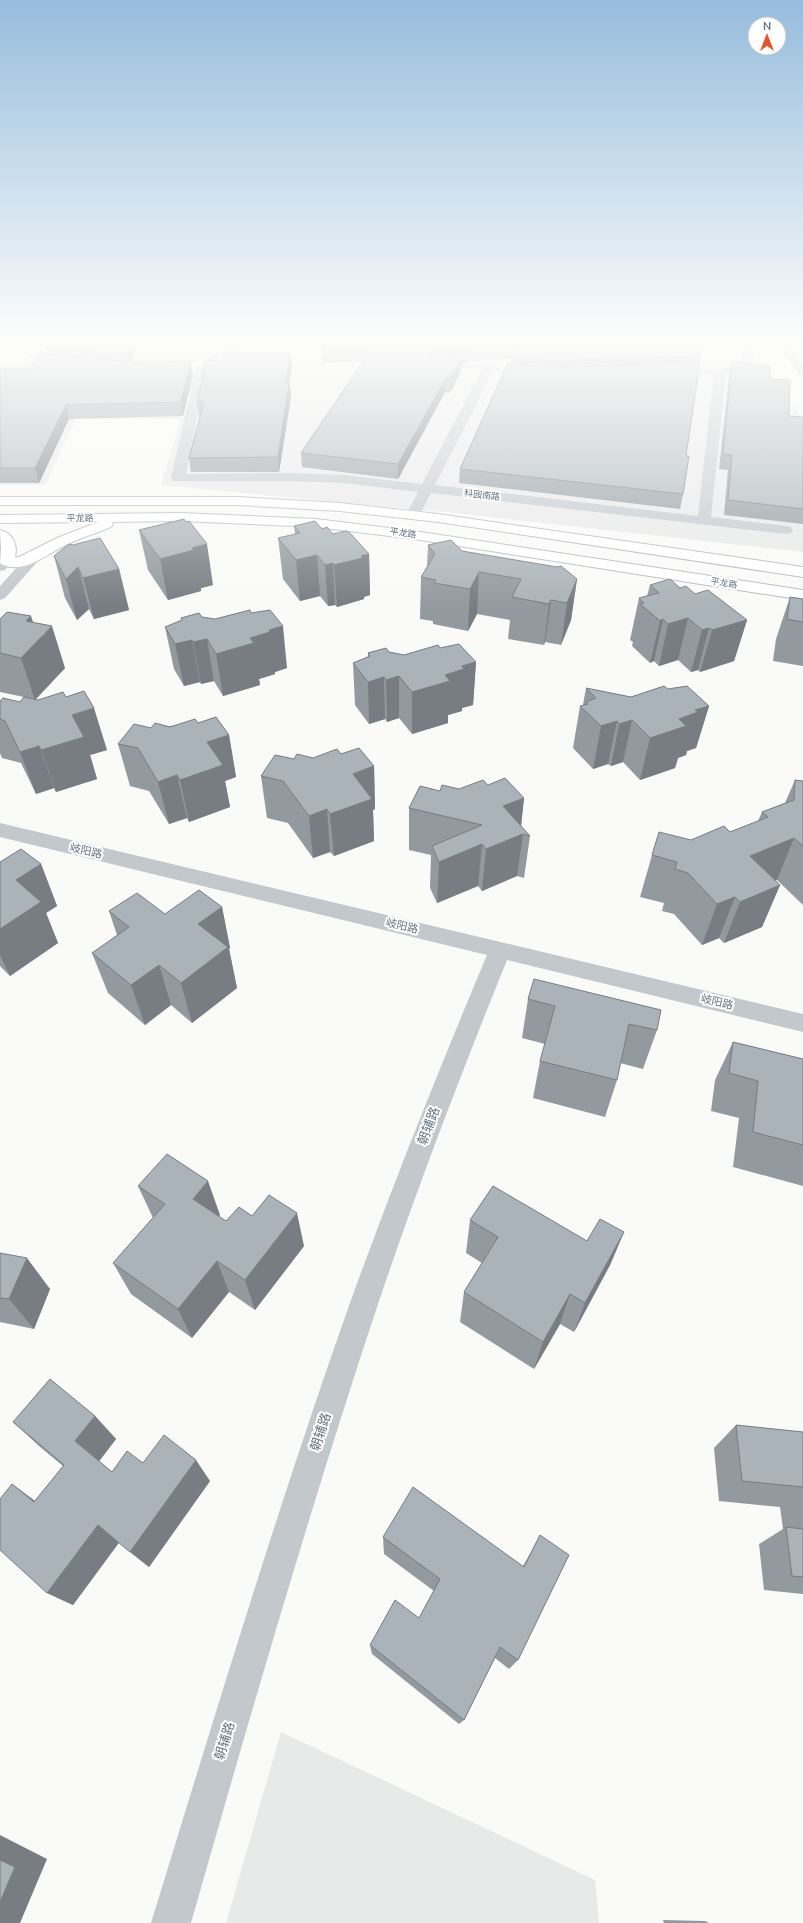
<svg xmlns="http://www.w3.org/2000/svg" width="803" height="1923" font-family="'Nunito Sans','Noto Sans SC',sans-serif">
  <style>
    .built { fill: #e8e9e9 }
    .green { fill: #dadfd7 }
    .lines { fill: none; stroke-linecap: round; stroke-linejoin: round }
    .primary-casing { stroke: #b5babe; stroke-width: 2 }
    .service { fill: #c3c8cc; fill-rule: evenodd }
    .minor { fill: #c3c8cc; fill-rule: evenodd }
    .tertiary { fill: #c3c8cc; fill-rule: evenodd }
    .primary { fill: #fff; fill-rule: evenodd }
    .wall { fill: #929a9f }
    .shaded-wall { fill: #777d82 }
    .building { fill: #aab3b9; stroke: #777d82 }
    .labels { text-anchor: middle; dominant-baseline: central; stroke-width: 4; stroke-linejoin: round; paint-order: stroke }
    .far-street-label { font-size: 9px; fill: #657683; stroke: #fff }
    .street-label { font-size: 11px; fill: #657683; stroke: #fff }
    .near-street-label { font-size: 13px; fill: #657683; stroke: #fff }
  </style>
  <rect width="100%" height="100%" fill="#fafaf8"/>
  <g class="built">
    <polygon points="292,338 745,338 803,418 803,552 454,513 161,485 181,419 76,419 45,485 0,485 0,348 48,367 98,372 216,372 241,356 264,350 293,349"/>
    <polygon points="281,1732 595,1880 599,1923 226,1923"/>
  </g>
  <polygon class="green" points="167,338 240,338 235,342 211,352 195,364 104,365"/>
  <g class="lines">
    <g class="primary-casing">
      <g id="primary">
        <polygon points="0,497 237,497 340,503 438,514 803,567 803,577 438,522 340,511 237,505 0,505"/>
        <path d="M181,513L316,519L414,531L803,590V600L414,539L316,527L181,521L112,522L113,524L111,527C97,533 82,537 68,544C48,553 22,577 0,563L1,549L0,530C13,533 18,545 15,557H19L57,538L98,522L0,523V515Z"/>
      </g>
    </g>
    <g class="service">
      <polygon points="0,338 54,363 55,364 50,365 0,342"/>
      <path d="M490,364L510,372L523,375C514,382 500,371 490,368C480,365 458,369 446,370L443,368L446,366Z"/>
      <polygon points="720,370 723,372 722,373 682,375 679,373 682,371"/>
    </g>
    <g class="minor">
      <polygon points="245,338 261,338 226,354 207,369 186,474 292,473 344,475 422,484 484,366 490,363 496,366 435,485 698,516 714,372 716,370 732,366 741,360 742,349 734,338 745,338 754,349 753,362 740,370 726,374 711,517 786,526 791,527 793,530 791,533 786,534 431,493 418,518 408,518 406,515 418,492 344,483 292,481 173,481 171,478 196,368 218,350"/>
      <polygon points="774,338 785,338 803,365 803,376 799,375"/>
      <path d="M0,823L803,1014V1032L507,960C461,1074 417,1188 378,1304C310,1508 250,1716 191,1923H151C215,1715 278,1506 351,1300C393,1184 439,1069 487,955L0,837Z"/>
    </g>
    <g class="tertiary">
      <polygon points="34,553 39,554 41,557 39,560 5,598 0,600 0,586 29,554"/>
      <polygon points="6,557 11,558 13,561 5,570 0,571 0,559"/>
    </g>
    <use href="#primary" class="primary"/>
  </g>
  <g class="wall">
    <polygon points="26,338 142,338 131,362 193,375 183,416 69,419 39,483 0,483 0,368 31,368 47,354 46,348"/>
    <polygon points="320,338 703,338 686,456 683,494 680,509 459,483 460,469 511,363 511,359 467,361 465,364 462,364 461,371 450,393 445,392 398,479 302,467 301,453 364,361 323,363"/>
    <polygon points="732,362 770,379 789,416 803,417 803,524 724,515 728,470 719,469 729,376"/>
    <polygon points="292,366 289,382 291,396 279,472 191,472 189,458 200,416 199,416 197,402"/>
    <polygon points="294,526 322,529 333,534 369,554 370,595 364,597 364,599 337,607 335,605 328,606 320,596 300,601 283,579 278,538 295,534"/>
    <polygon points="139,530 213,585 201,588 201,591 168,600 148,570"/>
    <polygon points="428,545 462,551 577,579 571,620 561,645 545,642 544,645 508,639 510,620 477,614 468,631 433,624 433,621 420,619 421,577 427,567"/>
    <polygon points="54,556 119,569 129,610 94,619 89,609 77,620 65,598"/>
    <polygon points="650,585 680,588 695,594 747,620 734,661 700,672 698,670 691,672 678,660 659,666 654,661 650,663 632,646 633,642 630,640 639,598 647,596"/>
    <polygon points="790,597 803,599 803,666 773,661 776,639"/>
    <polygon points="202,617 287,668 275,672 275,674 259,679 260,685 223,696 214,681 201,684 200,682 184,686 174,669 165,627 181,621 181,618"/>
    <polygon points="0,619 33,622 65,668 35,700 38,700 66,697 107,750 90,755 97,779 56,792 54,788 36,794 21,763 2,758 0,753 0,701 20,702 24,697 0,692"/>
    <polygon points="440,648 476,662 473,705 462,708 462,711 448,715 448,723 412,734 399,718 387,722 385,719 369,724 355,705 353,663 368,657 368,653 389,652 404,655"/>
    <polygon points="586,688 631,697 668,689 709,706 696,748 687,751 686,755 678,758 675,768 640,780 623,762 611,766 608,764 593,769 573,748 580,706 583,705"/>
    <polygon points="198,723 229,735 236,777 225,781 230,807 189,822 187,818 169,824 149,791 130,786 118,744 151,728"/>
    <polygon points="341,754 374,766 375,809 373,810 374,841 334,856 330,852 313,858 288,823 267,818 261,776 313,758"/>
    <polygon points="795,780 803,781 803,905 777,880 775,880 780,885 762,927 724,943 719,938 702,945 674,914 662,911 664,903 640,897 652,855 691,840 730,832 758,821 762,812 785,803"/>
    <polygon points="488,785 524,798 521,826 530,836 524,878 517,876 482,891 478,886 437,903 430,888 431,855 409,850 409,808 440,791 459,789"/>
    <polygon points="0,862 41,864 57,906 46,913 58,943 10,976 0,966"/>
    <polygon points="222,907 230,948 229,949 237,988 192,1023 171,1005 145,1025 108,993 92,953 117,935 109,911 165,914"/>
    <polygon points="528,999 657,1030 643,1069 620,1063 617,1080 605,1117 533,1098 540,1061 545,1044 522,1038"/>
    <polygon points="733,1042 803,1059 803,1186 733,1167 739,1118 711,1111 715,1080"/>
    <polygon points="138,1186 220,1215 218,1216 226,1221 252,1216 304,1246 255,1310 229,1292 192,1338 131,1294 113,1263 153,1218"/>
    <polygon points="470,1220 587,1241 624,1232 610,1265 574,1332 560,1324 534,1369 460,1322 464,1292 482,1263 466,1253"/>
    <polygon points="0,1253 50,1289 34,1329 0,1322"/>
    <polygon points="95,1416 116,1439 99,1461 112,1472 143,1463 210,1481 149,1567 119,1543 73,1605 47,1593 12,1484 35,1501 63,1466 39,1446 13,1422"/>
    <polygon points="736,1425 803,1432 803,1594 764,1590 759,1544 783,1529 780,1507 719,1501 714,1448"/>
    <polygon points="540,1535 518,1660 509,1669 495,1658 464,1720 459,1724 372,1654 370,1645 419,1618 434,1591 384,1554 383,1537 523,1566 531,1552"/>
    <polygon points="663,1920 705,1921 709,1923 664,1923"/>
  </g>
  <g class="shaded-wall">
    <polygon points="134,338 142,338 129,367 126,354"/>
    <polygon points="467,347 467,361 465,364 466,350"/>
    <polygon points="290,352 292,366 287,396 286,382"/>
    <polygon points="432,352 432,366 428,368 428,354"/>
    <polygon points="462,357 461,371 450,393 450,379"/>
    <polygon points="191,361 193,375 183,416 181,402"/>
    <polygon points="446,378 445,392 398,479 398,464"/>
    <polygon points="289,382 291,396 279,472 278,457"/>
    <polygon points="66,405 69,419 39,483 35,468"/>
    <polygon points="207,544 213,585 201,588 201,591 168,600 160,559 192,548"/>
    <polygon points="369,554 370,595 364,597 364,599 337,607 334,565"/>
    <polygon points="317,555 320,596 300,601 296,560"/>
    <polygon points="333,563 335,605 328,606 325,565"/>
    <polygon points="78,567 89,609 77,620 66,579"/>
    <polygon points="119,569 129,610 94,619 83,578"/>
    <polygon points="479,572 477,614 468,631 470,589"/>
    <polygon points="577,579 571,620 561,645 567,603"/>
    <polygon points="551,600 545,642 544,645 549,604"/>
    <polygon points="31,616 39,640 52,626 65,668 35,700 21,658 26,621"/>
    <polygon points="688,618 678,660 659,666 668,624"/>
    <polygon points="663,619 654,661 650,663 660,621"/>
    <polygon points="747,620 734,661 700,672 712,630"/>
    <polygon points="283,626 287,668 275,672 275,674 259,679 260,685 223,696 216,654 250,638 269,630"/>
    <polygon points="709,628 698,670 691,672 702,630"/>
    <polygon points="207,639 214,681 201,684 193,642"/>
    <polygon points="192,640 200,682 184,686 175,644"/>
    <polygon points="476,662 473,705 462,708 462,711 448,715 448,723 412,734 412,692 462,666"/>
    <polygon points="399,676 399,718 387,722 386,680"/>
    <polygon points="384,677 385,719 369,724 368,682"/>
    <polygon points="709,706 696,748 687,751 686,755 678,758 675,768 640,780 650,738 679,719 695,710"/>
    <polygon points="94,708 107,750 90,755 97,779 56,792 41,750 72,715"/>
    <polygon points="632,720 623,762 611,766 619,724"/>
    <polygon points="617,721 608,764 593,769 601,726"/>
    <polygon points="229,735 236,777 225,781 230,807 189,822 180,780 207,742"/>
    <polygon points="39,746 54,788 36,794 20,752"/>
    <polygon points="374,766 375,809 373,810 374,841 334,856 330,814 353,774"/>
    <polygon points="177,775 187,818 169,824 158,782"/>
    <polygon points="524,798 520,835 523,834 517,876 482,891 486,849 503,806"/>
    <polygon points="327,809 330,852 313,858 309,816"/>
    <polygon points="794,838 777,880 735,897 719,938 702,945 717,904 750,856"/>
    <polygon points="482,844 478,886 437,903 439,862"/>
    <polygon points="41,864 57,906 46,913 58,943 10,976 0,955 0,929 16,880"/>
    <polygon points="780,885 762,927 724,943 740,902"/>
    <polygon points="222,907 230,948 229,949 237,988 192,1023 181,983 198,924"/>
    <polygon points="159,965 171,1005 145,1025 131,985"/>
    <polygon points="208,1181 220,1215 205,1233 193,1199"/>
    <polygon points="297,1213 304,1246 255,1310 245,1280"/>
    <polygon points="624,1232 610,1265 574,1332 585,1303"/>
    <polygon points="27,1258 50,1289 34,1329 9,1299"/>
    <polygon points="217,1261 229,1292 192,1338 178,1309"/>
    <polygon points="570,1294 560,1324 534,1369 543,1342"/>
    <polygon points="95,1416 116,1439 97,1464 75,1441"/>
    <polygon points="196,1460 210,1481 149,1567 130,1552"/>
    <polygon points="12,1484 39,1504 34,1502"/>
    <polygon points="98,1525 119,1542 73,1605 47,1593"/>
    <polygon points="0,1835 47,1859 20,1923 0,1923"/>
  </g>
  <g class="building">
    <polygon points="50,338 134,338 126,354 51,348 45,345"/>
    <polygon points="321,338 703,338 701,356 550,361 511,357 516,345 467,347 466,350 432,352 428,354 428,357 432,359 462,357 450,379 446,378 398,464 301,453 373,347 322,349"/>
    <polygon points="41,351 49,355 123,361 122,362 191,361 181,402 66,405 35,468 0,468 0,368 31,368"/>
    <polygon points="224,352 290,352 286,382 289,382 278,457 189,458 204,402 197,402 206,361 222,360"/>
    <polygon points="700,362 686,456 689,456 683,494 460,469 508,363 550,368"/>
    <polygon points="732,362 770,366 770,379 790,380 789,416 803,417 803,509 728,500 732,455 723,454"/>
    <polygon points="184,519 186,522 189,521 207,544 192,548 194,550 160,559 139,530"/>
    <polygon points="315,521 322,529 327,527 333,534 346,531 350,533 369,554 361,556 363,558 334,565 333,563 325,565 317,555 296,560 278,538 300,533 294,526"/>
    <polygon points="100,538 119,569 83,578 78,567 66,579 54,556 69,544 73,545"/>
    <polygon points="451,540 462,551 557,567 561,566 577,579 567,603 551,600 549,604 512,597 521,579 479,572 470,589 434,583 436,580 421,577 435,554 428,545"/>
    <polygon points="670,579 680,588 686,586 695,594 708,590 747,620 712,630 709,628 702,630 688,618 668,624 663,619 660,621 640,604 644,603 639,598 659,593 650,585"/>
    <polygon points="790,597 803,599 803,622 787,619"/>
    <polygon points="250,610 251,613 270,610 283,626 269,630 270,632 250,638 254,643 216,654 207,639 193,642 192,640 175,644 165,627 182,620 181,618 199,613 202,617 215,619"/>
    <polygon points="7,612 31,616 26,621 52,626 21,658 0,653 0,619"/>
    <polygon points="459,644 476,662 462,666 464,669 445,675 450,681 412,692 399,676 386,680 384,677 368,682 353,663 370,656 368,653 386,648 389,652 404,655 438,645 440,648"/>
    <polygon points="664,686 668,689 687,686 709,706 695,710 698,712 679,719 686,726 650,738 632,720 619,724 617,721 601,726 580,706 588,704 586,702 596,698 586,688 631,697"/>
    <polygon points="84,691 94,708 72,715 84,737 41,750 39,746 20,752 5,721 0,719 0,701 3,698 20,702 24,697 38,700 63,692 66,697"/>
    <polygon points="216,717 229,735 207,742 223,765 180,780 177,775 158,782 138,748 118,744 134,724 151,728 155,723 170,727 195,719 198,723"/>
    <polygon points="359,748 374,766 353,774 372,799 330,814 327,809 309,816 283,781 261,776 275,755 294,759 297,754 313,758 337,749 341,754"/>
    <polygon points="505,778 524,798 503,806 530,836 523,834 486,849 482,844 439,862 432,846 482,825 409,808 420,786 440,791 442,785 459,789 483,780 488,785"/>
    <polygon points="795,780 803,781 803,846 794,838 750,856 780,885 740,902 735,897 717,904 688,873 675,869 677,862 652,855 659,832 691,840 724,826 730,832 768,817 762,812 794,800"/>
    <polygon points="21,849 41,864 16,880 41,902 0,929 0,862"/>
    <polygon points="199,890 222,907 198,924 228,947 181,983 159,965 131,985 92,953 129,927 109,911 137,893 165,914"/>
    <polygon points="534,979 661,1010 657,1030 629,1024 617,1080 540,1061 555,1006 528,999"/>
    <polygon points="733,1042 803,1059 803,1145 753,1132 758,1081 729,1073"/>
    <polygon points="167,1154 208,1181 193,1199 226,1221 239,1207 252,1216 269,1195 297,1213 245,1280 217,1261 178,1309 113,1263 165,1204 138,1186"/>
    <polygon points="493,1186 587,1241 600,1219 624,1232 585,1303 570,1294 543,1342 464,1292 498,1237 470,1220"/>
    <polygon points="0,1253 27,1258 9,1299 0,1298"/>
    <polygon points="50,1379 95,1416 75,1441 112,1472 127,1451 143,1463 164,1435 196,1460 130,1552 98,1525 47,1593 0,1550 0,1499 12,1484 34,1502 64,1465 13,1422"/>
    <polygon points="736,1425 803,1432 803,1487 742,1481"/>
    <polygon points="413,1487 524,1567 540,1535 569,1555 518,1660 500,1647 464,1720 370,1645 395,1600 419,1618 440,1579 383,1537"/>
    <polygon points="786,1527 803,1529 803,1577 792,1576"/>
    <polygon points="0,1860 15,1867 0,1902"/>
  </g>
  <linearGradient id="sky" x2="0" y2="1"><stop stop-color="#96bcdc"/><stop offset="0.56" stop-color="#fdfdfc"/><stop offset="1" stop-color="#fdfdfc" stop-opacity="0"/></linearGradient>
  <rect width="803" height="608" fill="url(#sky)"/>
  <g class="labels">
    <g class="far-street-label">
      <text transform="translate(482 495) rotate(7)">科园南路</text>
      <text x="80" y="518">平龙路</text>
      <text transform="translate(403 533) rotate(8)">平龙路</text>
      <text transform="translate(724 583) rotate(9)">平龙路</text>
    </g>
    <g class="street-label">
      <text transform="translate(86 851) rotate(13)">岐阳路</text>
      <text transform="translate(402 926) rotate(13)">岐阳路</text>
      <text transform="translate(717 1002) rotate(13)">岐阳路</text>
    </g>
    <g class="near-street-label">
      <text transform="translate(429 1126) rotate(-69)">朝辅路</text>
      <text transform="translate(321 1432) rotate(-72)">朝辅路</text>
      <text transform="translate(225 1741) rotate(-73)">朝辅路</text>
    </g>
  </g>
  <g transform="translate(767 36)"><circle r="19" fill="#ffffff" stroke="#c1c8cd"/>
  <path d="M0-3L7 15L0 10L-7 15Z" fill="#e4572e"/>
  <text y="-6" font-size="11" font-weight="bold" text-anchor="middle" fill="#657683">N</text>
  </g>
</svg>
